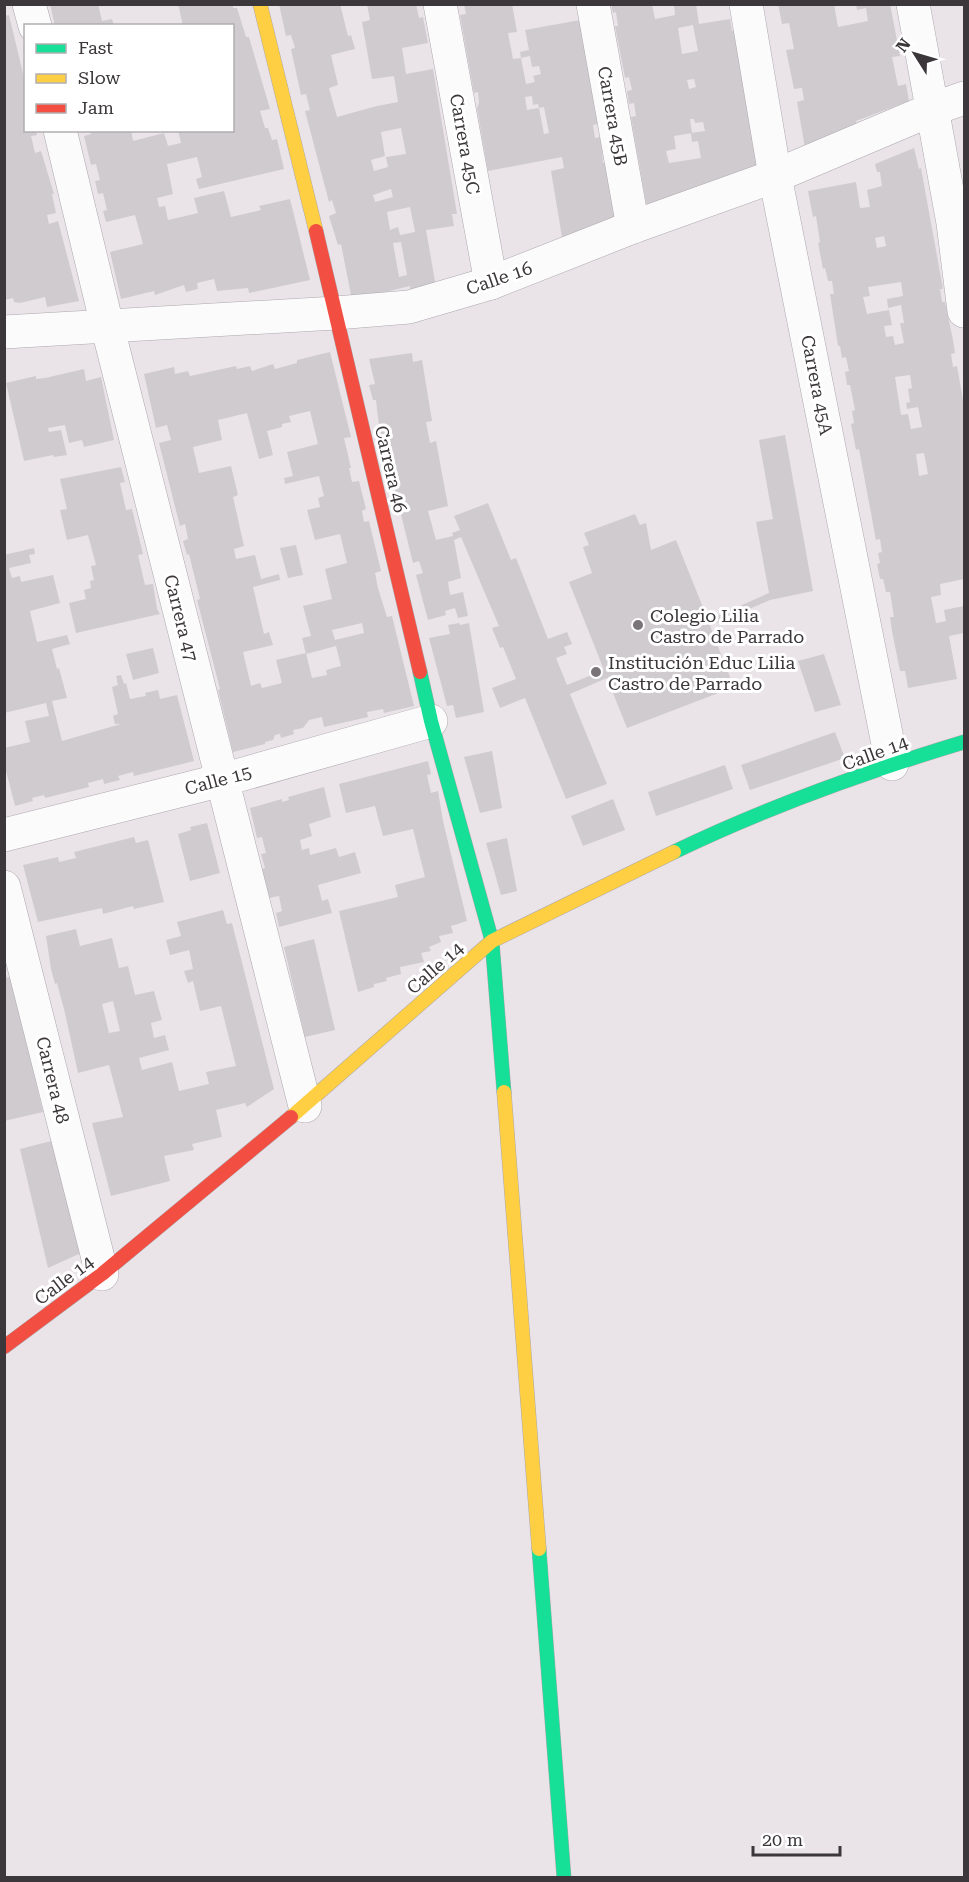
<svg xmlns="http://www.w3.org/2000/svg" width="969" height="1882" font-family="'Roboto Serif',serif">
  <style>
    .building { fill: #d0cbcf; fill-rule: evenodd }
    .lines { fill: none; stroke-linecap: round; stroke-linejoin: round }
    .street-casing { stroke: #aca8ac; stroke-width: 34 }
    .fast-casing { stroke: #aca8ac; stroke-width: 15 }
    .slow-casing { stroke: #aca8ac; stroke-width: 15 }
    .jam-casing { stroke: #aca8ac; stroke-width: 15 }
    .street { stroke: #fcfbfc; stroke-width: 33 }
    .fast { stroke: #16e098; stroke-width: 14 }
    .slow { stroke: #ffcf43; stroke-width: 14 }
    .jam { stroke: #f24e42; stroke-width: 14 }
    .poi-dot { fill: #787477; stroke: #fff; stroke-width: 2 }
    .labels { text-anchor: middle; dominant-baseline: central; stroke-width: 6; stroke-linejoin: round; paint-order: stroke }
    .street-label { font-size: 18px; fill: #3b373a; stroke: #fff }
    .poi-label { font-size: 18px; fill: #3b373a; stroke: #fff; text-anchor: start }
  </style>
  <rect width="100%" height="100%" fill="#eae4e9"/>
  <g class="building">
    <polygon points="50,4 98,4 102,21 112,19 114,26 55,26"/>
    <polygon points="178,4 233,4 233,8 237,8 246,37 249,37 270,109 260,111 265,128 268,128 272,140 277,139 284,169 199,189 196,179 202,177 197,157 167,164 173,194 157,198 159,207 165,206 168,220 198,213 194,198 224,191 231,217 261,210 259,206 290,199 310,280 249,293 248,288 217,291 214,279 197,283 198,289 186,292 184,285 155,295 154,291 121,299 110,252 143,244 135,215 106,222 103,211 107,210 103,193 98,194 95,181 100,180 96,164 91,165 84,136 91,134 90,130 131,130 133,141 164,133 168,146 181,143 178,130 232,130 232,26 183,26"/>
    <path d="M279,4H340L348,36L351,35L355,49L331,55L338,85L329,88L337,117L377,106L398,102L394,76L372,79L362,22L370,20L367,4H416L419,18L423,17L428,43L402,48L406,74L433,69L457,214H452L454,226L426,230L436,287L411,294L410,286L352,300L341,244L338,245L329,216L336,213L332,200L329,202L305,111L310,110L306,94L301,95L291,49L295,48L291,35L286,36ZM401,128L406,154L386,157L388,167L374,171L371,160L385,156L381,132ZM391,189L393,197L375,202L373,195ZM410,207L415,232L400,235L398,227L390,230L387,212ZM401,242L407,275L399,277L393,243Z"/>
    <path d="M464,4H512L517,32L508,33L513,59L521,58L526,84L535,82L533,76L541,74L539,66L532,67L530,56L521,58L520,52L529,50L525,30L580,20L602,123L593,125L595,138L601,137L603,163H605L622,220L563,243L551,171L564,168L562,157L488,171L477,108L479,103L478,92L474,93L460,15L466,14ZM532,96L533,105L538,104L539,108L527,110L525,97ZM544,107L549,133L544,134L539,108Z"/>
    <path d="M611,4H652L655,19L675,15L674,4H696L699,24L730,19L732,31L735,30L760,164L647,208L631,117L636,116L634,103L629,104L627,91L632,90L629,77L625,78L615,26H618L616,12L613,13ZM693,25L698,51L682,54L678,28ZM694,79L696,87L689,89L687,80ZM690,119H694L695,123L703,122L705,131L691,133L692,142L698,141L701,158L669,163L666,151L676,149L674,136L692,133Z"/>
    <polygon points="778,4 834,4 838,27 868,21 866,8 857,10 856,4 890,4 900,56 892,57 898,86 906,84 909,101 856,121 858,128 805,148 797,102 804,100 802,88 794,89 786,50 794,49 789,23 782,24"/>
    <polygon points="9,15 26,86 26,130 36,130 37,135 31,136 35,153 41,151 54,194 52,194 56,213 47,215 49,224 58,221 79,301 47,307 45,297 20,303 14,302 13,298 4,300 4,16"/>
    <path d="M914,148L919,169L921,168L943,289H940L942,302H945L953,340L955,353L951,354L953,367L957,366L964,406V579L940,584L941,595L931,597L936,623L946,621L944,610L964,606V633L949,636L957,679L908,688L905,671H900L892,631L890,617H894L890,592H886L883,579H880L877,564L880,563L878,553L882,552L880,539L876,540L859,449L856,450L851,424L854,423L852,411L855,410L850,385H847L845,372L849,371L846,357L842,358L840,346H838L830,294H834L832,281H828L825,268L823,269L818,243L820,242L816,216L813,217L808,191L856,182L860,208L870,207L867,190L882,186L880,172H877L875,164ZM884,236L886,246L877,248L875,238ZM901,282L903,296L887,299L888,308L901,305L904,323H900L904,343L895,345L893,336L886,337L884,326L892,325L889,310L867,314L863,297L870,296L868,287ZM910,375L912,388L908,389L910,402L906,403L907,409L918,407L922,427L911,429L908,414L901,415L895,377ZM924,453L928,474L919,476L916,454Z"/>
    <path d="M330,352L351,437L344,438L351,468H349L352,482L359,481L366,509L362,511L364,522L369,521L381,571L375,573L378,588L387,617L392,616L414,706L384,713L383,709L367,712L368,717L324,727L322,717L309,720L303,728L293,730L294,734L281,738L280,734L275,735L273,740L265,742V744L233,752L218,690L220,689L197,600L200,599L189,554L187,555L183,541L188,539L185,524L180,526L159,443L171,440L167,425L156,428L144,374L174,367L175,374L188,371L190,376L236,366L237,369L250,366L252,371L273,364L275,369L297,363V360ZM310,411L318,444L287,452L293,476L284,478L285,484L319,476L324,496L318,498L320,507L307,510L315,540L340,534L347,563L325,569L332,599L303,606L311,636L302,638L306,654L336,646L341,666L326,670L327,675L312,678L306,653L276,660L282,683L262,688L260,683L251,686L243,652L273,645L269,632L264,634L253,587L280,580L279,574L261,579L255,555L236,559L234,549L244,546L233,497L238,495L231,466L199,473L193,447L222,440L218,420L247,413L259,459L273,455L267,431L282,427V424L291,422L289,416ZM362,623L364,633L335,640L332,630Z"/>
    <polygon points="412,353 413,362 422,360 432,421 426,422 430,443 436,441 448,506 428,511 436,540 453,536 452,533 460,530 454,516 488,503 511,560 516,558 548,639 567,632 572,644 564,647 567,654 556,658 567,685 604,670 569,582 592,573 583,547 589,545 584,533 635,514 640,525 646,523 651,550 676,540 708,620 769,593 756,522 773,519 759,440 785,435 813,591 770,600 710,626 734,687 627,728 607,678 570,694 607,784 566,799 525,698 500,708 492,688 516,679 503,647 500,648 492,628 499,626 461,537 454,540 461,578 448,582 450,595 463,592 468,616 458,618 455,608 445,611 446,615 428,620 416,575 423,573 419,561 413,563 379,426 376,400 373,400 369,385 375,384 369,359"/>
    <polygon points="84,369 86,381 101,377 114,440 84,447 82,440 69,443 65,425 48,428 49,432 61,430 67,455 54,457 53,455 24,461 6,383 36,376 36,379 45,378"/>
    <polygon points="121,467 125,482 120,483 126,510 132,509 143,554 138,555 145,585 153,584 157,609 160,614 76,633 69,603 86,599 84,590 91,588 90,581 94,580 91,566 96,565 88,535 67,540 60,510 67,509 60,479"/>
    <polygon points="296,545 303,575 288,578 280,548"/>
    <polygon points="34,548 35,554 29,555 31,563 9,568 12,578 20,576 21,582 53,575 60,603 30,611 37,642 67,635 70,644 52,649 57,669 59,668 67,698 52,701 62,741 121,724 115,724 113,716 118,714 112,687 118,685 116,676 121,675 124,684 126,683 130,699 146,696 145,693 158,690 160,699 177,695 194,761 134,776 133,772 118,776 120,780 104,784 103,779 88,783 89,787 45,798 44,795 32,798 33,801 15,806 4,763 4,748 30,742 25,721 49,716 46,703 4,713 4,555"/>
    <polygon points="459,623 460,625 469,623 484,712 456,718 453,705 447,706 429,638 450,634 448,625"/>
    <polygon points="153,648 159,673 133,680 126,654"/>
    <polygon points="824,654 841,705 815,712 798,661"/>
    <polygon points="835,732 845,758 750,790 741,765"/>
    <polygon points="492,751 502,808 480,813 464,757"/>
    <polygon points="428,761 431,774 427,775 431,793 438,791 443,821 467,921 451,926 453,933 439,936 441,942 429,947 431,951 421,953 424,962 400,967 401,974 386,978 387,981 374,984 374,987 358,992 339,911 398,897 395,885 425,877 413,829 383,836 375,806 346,813 339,784"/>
    <polygon points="725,765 733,789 656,816 648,792"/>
    <polygon points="324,787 331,817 309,824 312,836 300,840 302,850 309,848 310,855 336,848 339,857 355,852 361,873 318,885 322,901 328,899 332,913 279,927 276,913 282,911 279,896 269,898 262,869 265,868 261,854 266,853 262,837 257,838 250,808 282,799 282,802 289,800 288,797"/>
    <polygon points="613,799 625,830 583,846 571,816"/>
    <polygon points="207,823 220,873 190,881 178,834 191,830 190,827"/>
    <polygon points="134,837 136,843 148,840 164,902 134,909 133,906 103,914 102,908 38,922 23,865 58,857 59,862 76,858 74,852"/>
    <polygon points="507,838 517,891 501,895 486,843"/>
    <path d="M223,910L227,924L232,923L274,1089L247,1107L245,1103L216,1110L222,1137L192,1144L194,1150L164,1156L170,1181L111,1196L92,1123L123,1117L109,1065L78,1073L65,1013L57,983L55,984L51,969L46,936L76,929L80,946L112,938L119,968L128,966L135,995L154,991L162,1020L151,1023L154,1038L165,1035L169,1050L139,1058L142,1070L172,1062L179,1091L209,1084L206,1072L236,1066L221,1006L200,1011L193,981L188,983L184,971L193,969L189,950L170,955L166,940L181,936L177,922ZM113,1001L120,1031L109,1033L102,1004Z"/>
    <polygon points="314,939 335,1030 305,1037 284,947"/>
    <polygon points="4,970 7,978 11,976 43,1112 4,1121"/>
    <polygon points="55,1140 81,1253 48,1268 20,1149"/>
  </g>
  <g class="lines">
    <g class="street-casing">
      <g id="street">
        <polyline points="29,4 35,26"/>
        <polyline points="440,4 491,283"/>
        <polyline points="593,4 633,227"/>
        <polyline points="746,4 775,176 892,764"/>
        <polyline points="913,4 953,223 964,311"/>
        <polyline points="60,130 107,325 305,1106"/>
        <polyline points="4,332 336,313 409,307 491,283 633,227 775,176 933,109 964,98"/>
        <polyline points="4,835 222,780 431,721"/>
        <polyline points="4,887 102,1274"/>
      </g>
    </g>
    <g class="fast-casing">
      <g id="fast">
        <polyline points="420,672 431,721 492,941 504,1092"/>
        <path d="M674,852C767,807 865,772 964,742"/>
        <polyline points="539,1549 564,1878"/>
      </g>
    </g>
    <g class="slow-casing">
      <g id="slow">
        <polyline points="260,4 316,231"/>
        <polyline points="504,1092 539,1549"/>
        <polyline points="291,1117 492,941 674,852"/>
      </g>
    </g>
    <g class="jam-casing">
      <g id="jam">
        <polyline points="316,231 420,672"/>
        <polyline points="4,1347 102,1274 291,1117"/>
      </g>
    </g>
    <use href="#street" class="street"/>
    <use href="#fast" class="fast"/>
    <use href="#slow" class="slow"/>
    <use href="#jam" class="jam"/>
  </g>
  <g class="poi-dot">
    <circle cx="638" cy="625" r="6"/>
    <circle cx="596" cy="672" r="6"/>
  </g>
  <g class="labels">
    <g class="street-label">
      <text transform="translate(613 116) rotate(80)">Carrera 45B</text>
      <text transform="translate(465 144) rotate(80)">Carrera 45C</text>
      <text transform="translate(499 278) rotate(-19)">Calle 16</text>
      <text transform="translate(817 385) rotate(79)">Carrera 45A</text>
      <text transform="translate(391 469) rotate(77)">Carrera 46</text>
      <text transform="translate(181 618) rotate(76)">Carrera 47</text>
      <text transform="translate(875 753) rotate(-20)">Calle 14</text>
      <text transform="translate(218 780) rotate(-15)">Calle 15</text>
      <text transform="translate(435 968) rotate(-41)">Calle 14</text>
      <text transform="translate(53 1080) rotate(76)">Carrera 48</text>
      <text transform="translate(64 1280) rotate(-37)">Calle 14</text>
    </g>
    <g class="poi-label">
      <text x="650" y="615">Colegio Lilia<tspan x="650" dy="21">Castro de Parrado</tspan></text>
      <text x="608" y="662">Institución Educ Lilia<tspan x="608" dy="21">Castro de Parrado</tspan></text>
    </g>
  </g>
  <rect width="969" height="1882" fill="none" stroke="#3b373a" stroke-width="12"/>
  <rect x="24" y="24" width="210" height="108" fill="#ffffff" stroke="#b1afb0" stroke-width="1.5"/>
  <rect x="36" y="44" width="30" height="9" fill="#16e098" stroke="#b1afb0" stroke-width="1.5"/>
  <text x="78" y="54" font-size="18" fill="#3b373a">Fast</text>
  <rect x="36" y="74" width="30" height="9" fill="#ffcf43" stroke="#b1afb0" stroke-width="1.5"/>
  <text x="78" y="84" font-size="18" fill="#3b373a">Slow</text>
  <rect x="36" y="104" width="30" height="9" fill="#f24e42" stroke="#b1afb0" stroke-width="1.5"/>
  <text x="78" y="114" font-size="18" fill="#3b373a">Jam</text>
  <g transform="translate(915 54) rotate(307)" stroke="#ffffff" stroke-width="4.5" paint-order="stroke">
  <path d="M0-4.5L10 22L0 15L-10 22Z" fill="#3b373a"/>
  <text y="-9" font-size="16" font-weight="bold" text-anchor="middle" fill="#3b373a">N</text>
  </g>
  <path d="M753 1846v9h87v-9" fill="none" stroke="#3b373a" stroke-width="3"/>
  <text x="762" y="1846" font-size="18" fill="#3b373a" stroke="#ffffff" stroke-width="4.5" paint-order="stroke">20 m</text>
</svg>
